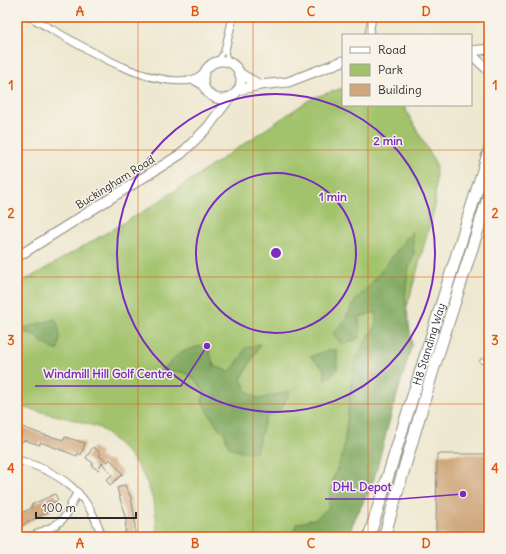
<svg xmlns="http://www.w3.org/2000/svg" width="506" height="554" font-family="Delius,sans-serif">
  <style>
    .green { fill: #a2c36c; stroke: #66774c }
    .forest { fill: #81a960; stroke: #566a46 }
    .building { fill: #d0a77e }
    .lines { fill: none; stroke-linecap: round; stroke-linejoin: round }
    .service-casing { stroke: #8c8a7e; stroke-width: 5.5 }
    .minor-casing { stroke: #8c8a7e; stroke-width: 9 }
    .secondary-casing { stroke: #8c8a7e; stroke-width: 11 }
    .trunk-casing { stroke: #8c8a7e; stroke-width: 13 }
    .service { stroke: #fff; stroke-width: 3.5 }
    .minor { stroke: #fff; stroke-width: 7 }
    .secondary { stroke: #fff; stroke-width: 9 }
    .trunk { stroke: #fff; stroke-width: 11 }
    .grid { fill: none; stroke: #df570e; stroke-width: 1; stroke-opacity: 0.55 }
    .ring { fill: none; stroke: #7b2cbf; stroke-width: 2 }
    .labels { text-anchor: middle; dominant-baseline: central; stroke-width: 3; stroke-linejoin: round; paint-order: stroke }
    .street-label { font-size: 11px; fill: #2b2b2b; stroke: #f7f3e8 }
    .centre { fill: #7b2cbf; stroke: #f7f3e8; stroke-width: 2 }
    .ring-label { font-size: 12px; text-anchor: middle; font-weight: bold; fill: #7b2cbf; stroke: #f7f3e8; stroke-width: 3; stroke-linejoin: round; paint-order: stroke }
    .leader { fill: none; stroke: #7b2cbf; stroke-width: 1.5 }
    .callout-dot { fill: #7b2cbf; stroke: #f7f3e8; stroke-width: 1.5 }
    .callout-label { font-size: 12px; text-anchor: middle; font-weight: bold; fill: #7b2cbf; stroke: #f7f3e8; stroke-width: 3; stroke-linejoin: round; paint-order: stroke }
    .neatline { fill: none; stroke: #df570e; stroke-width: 1.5 }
    .grid-label { font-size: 13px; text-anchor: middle; font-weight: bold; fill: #df570e }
  </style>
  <rect width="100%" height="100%" fill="#f7f3e8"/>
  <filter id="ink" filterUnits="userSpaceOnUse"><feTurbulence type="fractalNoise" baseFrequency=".025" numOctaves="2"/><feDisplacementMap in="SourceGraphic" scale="8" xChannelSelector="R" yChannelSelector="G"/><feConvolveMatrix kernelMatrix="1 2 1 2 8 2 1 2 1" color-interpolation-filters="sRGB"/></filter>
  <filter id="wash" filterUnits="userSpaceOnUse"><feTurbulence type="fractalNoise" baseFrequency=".012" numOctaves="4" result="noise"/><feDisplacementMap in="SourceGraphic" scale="16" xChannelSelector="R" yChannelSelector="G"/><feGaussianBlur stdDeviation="0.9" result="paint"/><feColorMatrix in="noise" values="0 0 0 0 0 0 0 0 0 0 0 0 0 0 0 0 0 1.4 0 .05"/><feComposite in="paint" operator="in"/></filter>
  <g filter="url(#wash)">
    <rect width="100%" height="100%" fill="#eee8d0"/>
    <path class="green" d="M343,88V105H403L436,164L435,206L343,537H157C158,499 144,465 114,440C109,436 103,429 97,427C72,418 43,413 17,406V285L149,208L312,98Z"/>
    <g class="forest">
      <polygon points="412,231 414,253 408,271 405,297 412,345 391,415 373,483 353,523 349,537 303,537 294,532 296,524 317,518 328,508 334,476 343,454 353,369 363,345 376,326 376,312 359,317 360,337 342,345 333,333 344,322 355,301 373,282"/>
      <path d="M55,319C61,329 61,341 57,351L43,343L35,335L17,330Z"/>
      <path d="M207,344L214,366L230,372L242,356L245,348L260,344L241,380L248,392L259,399L290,391L282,408L266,417L256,452H241L229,447L224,432L216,425L202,401L205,393C192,373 183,368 159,373L181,352Z"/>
      <polygon points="328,350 337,350 337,370 325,380 324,368 310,357"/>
    </g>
    <g id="blocks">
      <g class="building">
        <polygon points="17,425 41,434 64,440 65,437 85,443 81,455 78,453 77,456 40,442 40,445 24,440 23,442 17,440 19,434 17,433"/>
        <polygon points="93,447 101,453 99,456 108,462 110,459 123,474 110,485 106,480 112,475 102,463 98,470 92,466 93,463 86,458"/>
        <polygon points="437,454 489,454 489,535 436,535"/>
        <polygon points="125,485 131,498 135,519 135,537 125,537 126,520 117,488"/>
        <polygon points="55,494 58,500 49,505 52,510 17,528 17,515 28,510 32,507 31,505"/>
      </g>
    </g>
  </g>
  <g filter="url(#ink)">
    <use href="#blocks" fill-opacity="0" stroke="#8c8a7e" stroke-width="1"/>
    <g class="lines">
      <g class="service-casing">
        <g id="service">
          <polyline points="225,50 229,63"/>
          <polyline points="215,63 225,50"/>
          <polyline points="482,361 489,363"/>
        </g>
      </g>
      <g class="minor-casing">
        <g id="minor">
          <path d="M30,17C73,40 141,88 192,80C196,79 201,75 205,72"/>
          <polyline points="369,35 372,17"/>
          <polyline points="225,50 233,17"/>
          <polyline points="193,80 204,86"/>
          <path d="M17,460C60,471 89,493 102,537"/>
          <path d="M30,537C42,531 58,527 66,515C71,507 71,501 78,493"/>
        </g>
      </g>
      <g class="secondary-casing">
        <g id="secondary">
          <polyline points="471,51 489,49"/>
          <polyline points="471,54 489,71"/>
          <circle cx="222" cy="80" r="19"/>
          <polyline points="239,73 260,85"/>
          <polyline points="238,90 260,85 288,82 343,61"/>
          <polyline points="17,257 181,154 208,127 230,97"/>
        </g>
      </g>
      <g class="trunk-casing">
        <g id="trunk">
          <path id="s1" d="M369,537L489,151"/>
          <polyline points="384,537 434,367 489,195"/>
        </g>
      </g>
      <use href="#service" class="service"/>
      <use href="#minor" class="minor"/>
      <use href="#secondary" class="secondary"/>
      <use href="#trunk" class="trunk"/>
    </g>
  </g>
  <path class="grid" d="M138,17V537M253,17V537M368,17V35M368,105V537M17,150H489M17,277H489M17,404H489"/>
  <g class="ring">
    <circle cx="276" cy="253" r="80"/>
    <circle cx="276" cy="253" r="159"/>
  </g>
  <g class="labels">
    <g class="street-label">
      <text transform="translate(115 182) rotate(-32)">Buckingham Road</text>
      <text stroke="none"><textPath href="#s1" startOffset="202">H8 Standing Way</textPath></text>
    </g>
  </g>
  <circle cx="276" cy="253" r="6" class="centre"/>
  <g class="ring-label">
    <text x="388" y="145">2 min</text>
    <text x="333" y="201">1 min</text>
  </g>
  <path class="leader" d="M207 346L181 386H35M463 494L400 499H325"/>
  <g class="callout-dot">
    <circle cx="207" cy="346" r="4"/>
    <circle cx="463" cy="494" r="4"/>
  </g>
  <g class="callout-label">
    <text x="108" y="378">Windmill Hill Golf Centre</text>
    <text x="362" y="491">DHL Depot</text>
  </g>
  <rect width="506" height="554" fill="none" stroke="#f7f3e8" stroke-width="44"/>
  <rect x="342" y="34" width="130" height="72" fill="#f7f3e8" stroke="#a5a39c"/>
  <rect x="350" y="47" width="20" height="6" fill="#ffffff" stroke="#a5a39c"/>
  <text x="378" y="54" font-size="12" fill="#2b2b2b">Road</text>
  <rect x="350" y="64" width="20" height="12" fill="#a2c36c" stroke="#a5a39c"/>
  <text x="378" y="74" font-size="12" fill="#2b2b2b">Park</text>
  <rect x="350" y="84" width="20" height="12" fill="#d0a77e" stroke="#a5a39c"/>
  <text x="378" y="94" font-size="12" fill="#2b2b2b">Building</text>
  <path d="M36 512v6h100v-6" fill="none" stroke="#2b2b2b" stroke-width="2"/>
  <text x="42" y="512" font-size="12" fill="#2b2b2b" stroke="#f7f3e8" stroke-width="3" paint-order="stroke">100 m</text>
  <rect x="22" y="22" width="462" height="510" class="neatline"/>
  <g class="grid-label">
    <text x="80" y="16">A</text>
    <text x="195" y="16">B</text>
    <text x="311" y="16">C</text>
    <text x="426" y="16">D</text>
    <text x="11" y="90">1</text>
    <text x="495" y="90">1</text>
    <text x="11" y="218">2</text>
    <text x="495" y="218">2</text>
    <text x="11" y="345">3</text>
    <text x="495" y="345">3</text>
    <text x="11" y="473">4</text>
    <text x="495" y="473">4</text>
    <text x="80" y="548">A</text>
    <text x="195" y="548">B</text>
    <text x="311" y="548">C</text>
    <text x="426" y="548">D</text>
  </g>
</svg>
